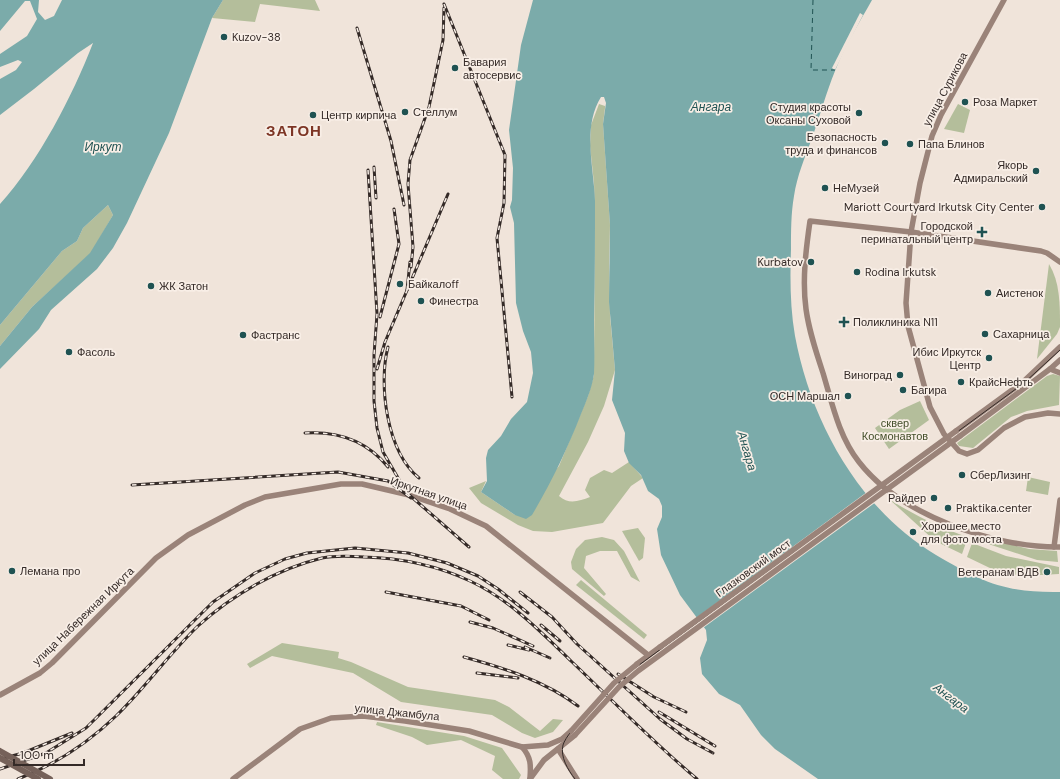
<svg xmlns="http://www.w3.org/2000/svg" width="1060" height="779" font-family="'DM Sans',sans-serif">
  <style>
    .green { fill: #b4be9b }
    .water { fill: #7babaa }
    .pier { fill: #f0e4da }
    .lines { fill: none; stroke-linecap: round; stroke-linejoin: round }
    .ferry { stroke: #1f5252; stroke-width: 1; stroke-dasharray: 5 4; stroke-linecap: butt }
    .secondary { stroke: #9a8379; stroke-width: 5.5 }
    .tram { stroke: #342a27; stroke-width: 1 }
    .rail-casing { stroke: #342a27; stroke-width: 3 }
    .rail { stroke: #f8eee6; stroke-width: 1.5; stroke-dasharray: 4.5; stroke-linecap: butt }
    .secondary-bridge { stroke: #9a8379; stroke-width: 5.5 }
    .primary-bridge { stroke: #756159; stroke-width: 6 }
    .poi-dot { fill: #1f5252; stroke: #f8eee6; stroke-width: 1.5 }
    .labels { text-anchor: middle; dominant-baseline: central; stroke-width: 3.5; stroke-linejoin: round; paint-order: stroke }
    .poi-label { font-size: 11px; fill: #342a27; stroke: #f8eee6; text-anchor: start }
    .street-label { font-size: 11px; fill: #342a27; stroke: #f8eee6 }
    .park-label { font-size: 11px; fill: #45502c; stroke: #f8eee6 }
    .water-label { font-size: 12px; font-style: italic; fill: #1f5252; stroke: #f8eee6 }
    .district-label { font-size: 15px; font-weight: bold; letter-spacing: 1px; fill: #7d3525; stroke: #f8eee6 }
  </style>
  <rect width="100%" height="100%" fill="#f0e4da"/>
  <g class="green">
    <polygon points="223,0 315,0 320,11 260,4 255,22 212,18"/>
    <path d="M599,104L605,106V108L603,124L610,225L609,263L610,316L615,370L604,406L588,442L559,496C569,505 579,501 590,497L585,490L590,478L604,470L612,473L629,462L643,478L631,486L603,523L552,532L533,531L518,525L481,503L469,488L486,481L481,492L515,515L559,466L588,396L594,375L595,216L594,183L590,146L591,125Z"/>
    <polygon points="958,104 970,110 964,133 944,129"/>
    <polygon points="108,205 113,215 91,253 32,307 0,346 0,325 62,251 77,241 83,228"/>
    <path d="M1049,264C1060,282 1060,304 1060,327L1057,334L1037,359Z"/>
    <polygon points="1053,374 1060,376 1059,405 1027,411 1011,417 973,448 959,446 957,443 1047,376"/>
    <polygon points="920,401 929,420 889,449 875,428 900,410"/>
    <polygon points="1028,477 1050,482 1048,495 1026,491"/>
    <path d="M889,499C914,515 940,528 968,537L962,554L935,541Z"/>
    <polygon points="638,528 645,538 643,558 639,561 622,531"/>
    <polygon points="974,535 1029,549 1057,551 1058,562 1037,560 973,539"/>
    <polygon points="602,537 614,540 624,551 640,582 631,577 617,551 600,551 586,556 584,568 606,594 604,596 572,569 571,562 576,549 585,540"/>
    <polygon points="972,543 1006,556 1059,567 1059,574 1022,576 994,570 967,557"/>
    <polygon points="581,580 647,635 644,639 576,585"/>
    <polygon points="282,643 339,652 338,658 351,662 408,687 495,700 509,707 540,731 553,719 563,720 553,732 535,738 522,733 492,715 401,702 353,673 272,656 250,668 247,664"/>
    <polygon points="377,722 464,736 502,748 521,775 519,779 503,779 492,770 495,756 461,740 427,745 412,737 376,725"/>
  </g>
  <g class="water">
    <path d="M0,0H39L38,12L45,20L54,16L62,0H223L212,18L169,133L127,223L113,248L97,269L51,310L39,329L0,369V346L32,307L90,253L113,215L108,205L83,228L77,241L62,251L0,325V204C39,161 72,97 93,43L78,53L34,89L0,115V79L16,70L22,62L18,60L0,67V54L27,36L37,19L30,1H25L0,31Z"/>
    <path d="M533,0H872C859,23 845,46 835,71C826,93 820,116 812,138C805,157 797,176 794,196C791,213 791,231 791,249C790,278 790,307 795,336C811,422 859,509 936,555C982,582 1005,593 1060,592V779H818L775,749L761,735L740,705L719,694L702,674L700,658L707,640L706,630L680,595L661,555L657,529L662,517V506L659,499L648,491L641,475L629,463L624,451L625,433L612,400L615,370L609,302L610,225L603,124L606,103L604,97H601C582,127 594,168 595,201C595,241 595,280 594,320C594,337 595,356 594,374C592,388 586,402 581,414C567,450 551,483 532,515L526,519L515,515L481,492L487,481L486,458L488,450L501,436L511,419L527,402L533,373L531,352L523,331L516,303L514,223L510,207L512,200L513,168L509,130L521,45Z"/>
  </g>
  <g class="pier">
    <polygon points="860,13 863,15 835,70 832,68"/>
    <polygon points="867,492 876,502 703,628 696,618"/>
  </g>
  <g class="lines">
    <polyline class="ferry" points="813,0 811,70 835,70"/>
    <g class="secondary">
      <polyline points="1004,0 941,115 932,136 920,183 911,232 906,303 908,326 930,407 944,434 959,451 967,454 978,450 1004,428 1025,417 1048,413 1060,414"/>
      <path d="M1060,262L1047,253L1041,251L911,232L810,221C806,249 802,280 806,309C809,331 816,352 823,373C832,403 839,437 859,462C900,515 995,548 1060,547"/>
      <polyline points="1050,369 1060,373"/>
      <polyline points="956,431 1023,382 1060,347"/>
      <polyline points="960,436 1050,369 1060,360"/>
      <polyline points="1054,547 1060,500"/>
      <polyline points="637,664 660,647"/>
      <polyline points="0,695 40,673 52,663 156,558 188,535 245,505 265,497 341,484 362,484 409,495 450,509 486,526 648,655"/>
      <path d="M522,747C531,757 531,765 530,778"/>
      <polyline points="558,749 577,779"/>
      <polyline points="233,779 300,729 331,718 363,716 405,721 469,731 522,747 548,745 562,739 571,731"/>
      <polyline points="530,779 544,760 575,735"/>
    </g>
    <path class="tram" d="M575,779C568,770 560,757 563,745C567,731 608,690 620,679L1024,383L1060,350"/>
    <g class="rail-casing">
      <g id="rail">
        <polyline points="444,4 505,155 504,203 497,238 512,397"/>
        <polyline points="357,28 391,141 404,205"/>
        <polyline points="374,167 376,198"/>
        <polyline points="368,170 377,314 374,355 374,401 377,428 383,452 401,483"/>
        <polyline points="411,267 413,247 408,184 410,160 429,107 443,40 444,8"/>
        <polyline points="407,290 410,262"/>
        <polyline points="380,317 399,244 394,209"/>
        <path d="M388,347C378,385 387,452 419,478"/>
        <polyline points="377,369 385,342 448,194"/>
        <path d="M305,433C338,431 367,441 388,467"/>
        <polyline points="132,485 338,472 388,481 411,498"/>
        <polyline points="407,493 469,547"/>
        <polyline points="386,592 461,606 489,620"/>
        <polyline points="520,592 552,617 577,644 660,719 687,739 713,753"/>
        <polyline points="470,622 493,628 533,646"/>
        <polyline points="541,625 560,641"/>
        <polyline points="508,645 529,650"/>
        <polyline points="525,647 550,658"/>
        <path d="M464,657C504,668 545,681 578,706"/>
        <polyline points="477,673 518,678"/>
        <polyline points="618,674 654,697 686,712"/>
        <polyline points="659,712 715,746"/>
        <polyline points="0,759 23,753 72,733"/>
        <polyline points="0,769 46,753 86,728 213,602 255,573 285,559 307,553 355,548 408,553 447,563 478,576 498,589 528,613"/>
        <path d="M18,779C54,765 88,743 116,716C145,688 169,654 198,626C232,595 277,569 322,558C336,555 351,556 364,557C401,558 436,565 470,581C509,599 541,632 571,661C613,701 653,742 697,779"/>
      </g>
    </g>
    <use href="#rail" class="rail"/>
    <g class="secondary-bridge">
      <polyline points="660,647 956,431"/>
      <polyline points="571,731 614,683 637,664"/>
      <polyline points="575,735 619,687 638,671 960,436"/>
    </g>
    <g class="primary-bridge">
      <polyline points="0,751 50,779"/>
      <polyline points="0,758 38,779"/>
    </g>
  </g>
  <g class="poi-dot">
    <circle cx="224" cy="37" r="4"/>
    <circle cx="455" cy="68" r="4"/>
    <circle cx="965" cy="102" r="4"/>
    <circle cx="405" cy="112" r="4"/>
    <circle cx="859" cy="113" r="4"/>
    <circle cx="313" cy="115" r="4"/>
    <circle cx="885" cy="143" r="4"/>
    <circle cx="910" cy="144" r="4"/>
    <circle cx="1036" cy="171" r="4"/>
    <circle cx="825" cy="188" r="4"/>
    <circle cx="1042" cy="207" r="4"/>
    <path d="M980 226h4v4h4v4h-4v4h-4v-4h-4v-4h4z"/>
    <circle cx="811" cy="262" r="4"/>
    <circle cx="857" cy="272" r="4"/>
    <circle cx="400" cy="284" r="4"/>
    <circle cx="151" cy="286" r="4"/>
    <circle cx="988" cy="293" r="4"/>
    <circle cx="421" cy="301" r="4"/>
    <path d="M842 316h4v4h4v4h-4v4h-4v-4h-4v-4h4z"/>
    <circle cx="985" cy="334" r="4"/>
    <circle cx="243" cy="335" r="4"/>
    <circle cx="69" cy="352" r="4"/>
    <circle cx="989" cy="358" r="4"/>
    <circle cx="900" cy="375" r="4"/>
    <circle cx="961" cy="382" r="4"/>
    <circle cx="903" cy="390" r="4"/>
    <circle cx="848" cy="396" r="4"/>
    <circle cx="962" cy="475" r="4"/>
    <circle cx="934" cy="498" r="4"/>
    <circle cx="948" cy="508" r="4"/>
    <circle cx="913" cy="532" r="4"/>
    <circle cx="12" cy="571" r="4"/>
    <circle cx="1047" cy="572" r="4"/>
  </g>
  <g class="labels">
    <g class="poi-label">
      <text x="232" y="37">Kuzov-38</text>
      <text x="463" y="62">Бавария<tspan x="463" dy="13">автосервис</tspan></text>
      <text x="973" y="102">Роза Маркет</text>
      <text x="851" y="107" text-anchor="end">Студия красоты<tspan x="851" dy="13">Оксаны Суховой</tspan></text>
      <text x="413" y="112">Стеллум</text>
      <text x="321" y="115">Центр кирпича</text>
      <text x="877" y="137" text-anchor="end">Безопасность<tspan x="877" dy="13">труда и финансов</tspan></text>
      <text x="918" y="144">Папа Блинов</text>
      <text x="1028" y="165" text-anchor="end">Якорь<tspan x="1028" dy="13">Адмиральский</tspan></text>
      <text x="833" y="188">НеМузей</text>
      <text x="1034" y="207" text-anchor="end">Mariott Courtyard Irkutsk City Center</text>
      <text x="973" y="226" text-anchor="end">Городской<tspan x="973" dy="13">перинатальный центр</tspan></text>
      <text x="803" y="262" text-anchor="end">Kurbatov</text>
      <text x="865" y="272">Rodina Irkutsk</text>
      <text x="408" y="284">Байкалoff</text>
      <text x="159" y="286">ЖК Затон</text>
      <text x="996" y="293">Аистенок</text>
      <text x="429" y="301">Финестра</text>
      <text x="853" y="322">Поликлиника N11</text>
      <text x="993" y="334">Сахарница</text>
      <text x="251" y="335">Фастранс</text>
      <text x="77" y="352">Фасоль</text>
      <text x="981" y="352" text-anchor="end">Ибис Иркутск<tspan x="981" dy="13">Центр</tspan></text>
      <text x="892" y="375" text-anchor="end">Виноград</text>
      <text x="969" y="382">КрайсНефть</text>
      <text x="911" y="390">Багира</text>
      <text x="840" y="396" text-anchor="end">ОСН Маршал</text>
      <text x="970" y="475">СберЛизинг</text>
      <text x="926" y="498" text-anchor="end">Райдер</text>
      <text x="956" y="508">Praktika.center</text>
      <text x="921" y="526">Хорошее место<tspan x="921" dy="13">для фото моста</tspan></text>
      <text x="20" y="571">Лемана про</text>
      <text x="1039" y="572" text-anchor="end">Ветеранам ВДВ</text>
    </g>
    <g class="street-label">
      <text transform="translate(945 89) rotate(-62)">улица Сурикова</text>
      <text transform="translate(429 493) rotate(19)">Иркутная улица</text>
      <text transform="translate(753 568) rotate(-36)">Глазковский мост</text>
      <text transform="translate(83 616) rotate(-44)">улица Набережная Иркута</text>
      <text transform="translate(397 712) rotate(6)">улица Джамбула</text>
    </g>
    <g class="park-label">
      <text x="895" y="423">сквер<tspan x="895" dy="13">Космонавтов</tspan></text>
    </g>
    <g class="water-label">
      <text x="711" y="107">Ангара</text>
      <text x="103" y="147">Иркут</text>
      <text transform="translate(747 451) rotate(74)">Ангара</text>
      <text transform="translate(951 698) rotate(37)">Ангара</text>
    </g>
    <g class="district-label">
      <text x="294" y="131">ЗАТОН</text>
    </g>
  </g>
  <path d="M14 759v6h70v-6" fill="none" stroke="#342a27" stroke-width="2"/>
  <text x="20" y="759" font-size="12" fill="#342a27" stroke="#f8eee6" stroke-width="3" paint-order="stroke">100 m</text>
</svg>
